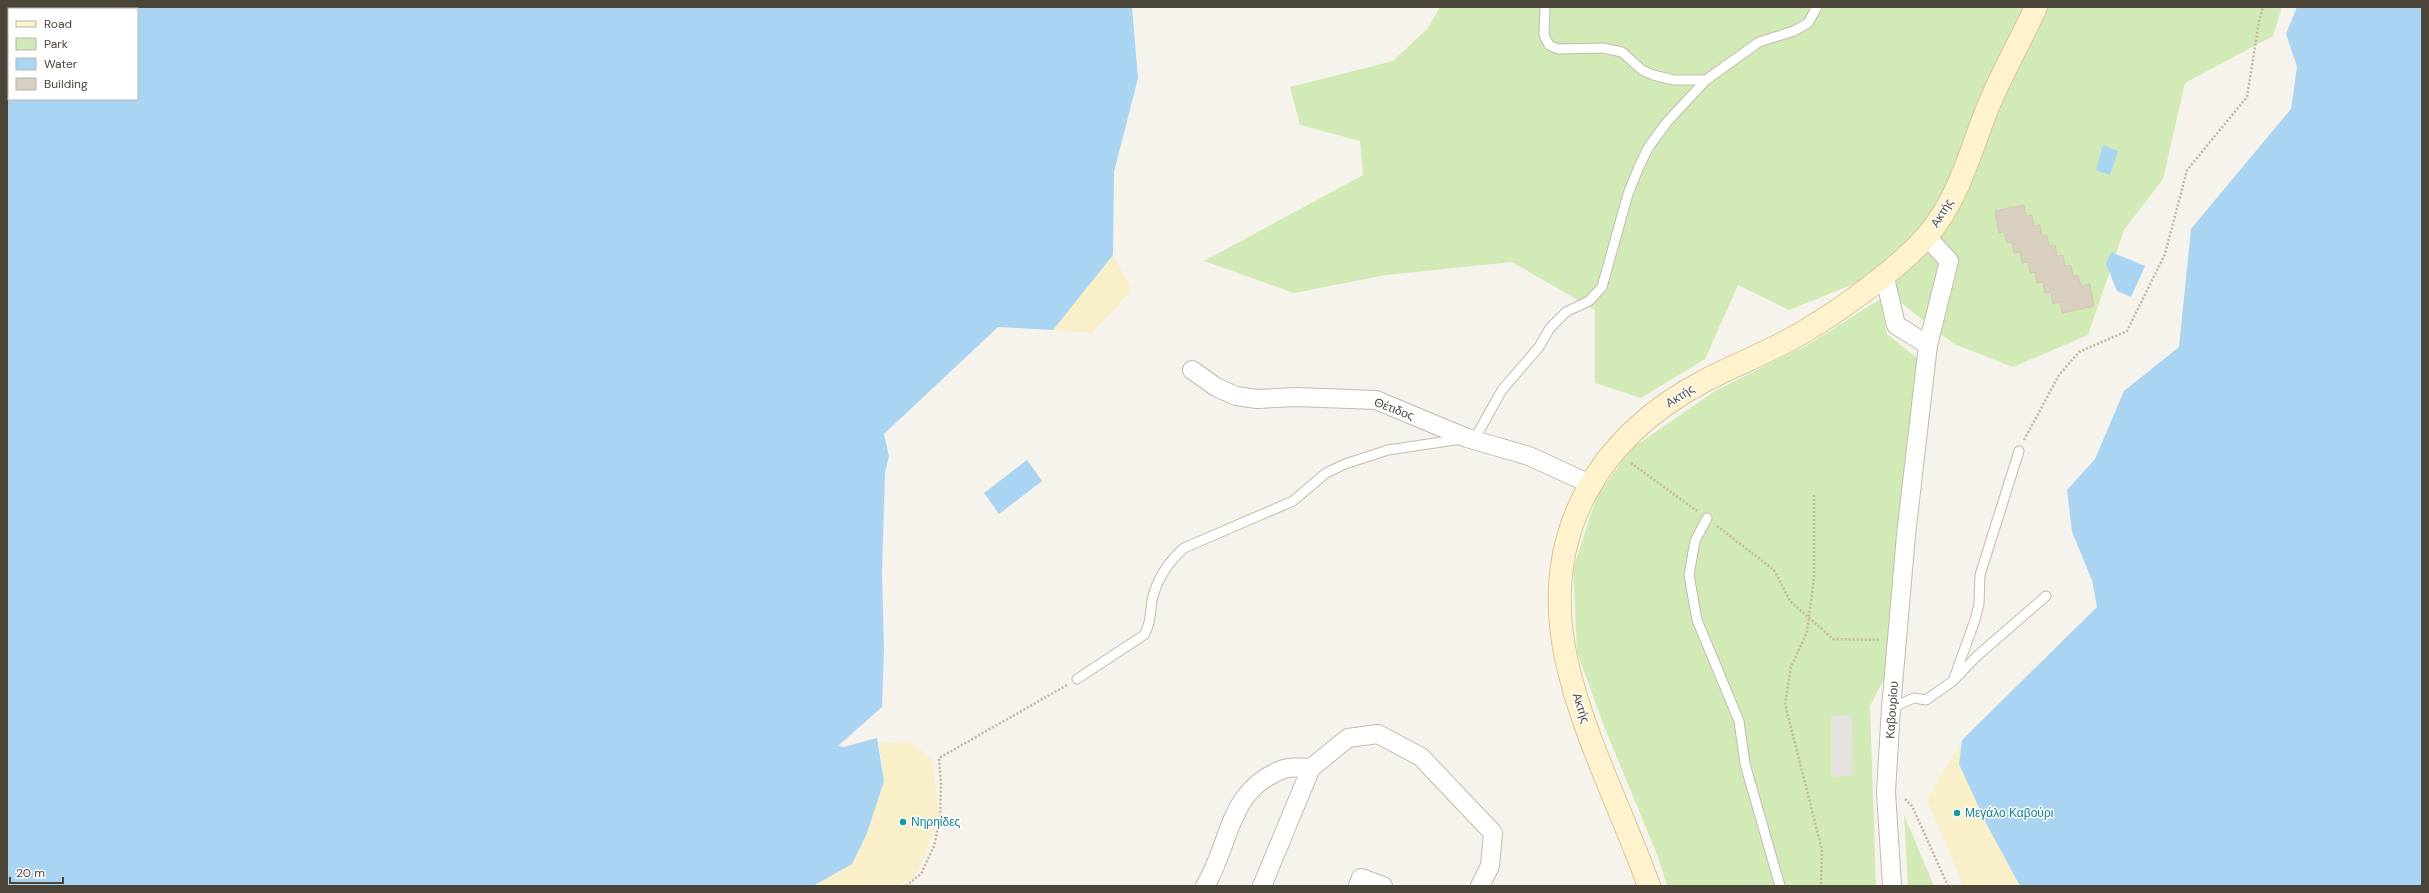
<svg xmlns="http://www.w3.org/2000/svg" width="2429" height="893" font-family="'DM Sans',sans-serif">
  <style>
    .green { fill: #d2eab5 }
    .sand { fill: #f9efc9 }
    .parking { fill: #e5e3e0 }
    .water { fill: #a9d4f2; fill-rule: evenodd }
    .building { fill: #d8cfc1; stroke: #d3c7b4 }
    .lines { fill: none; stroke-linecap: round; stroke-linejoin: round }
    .lane-casing { stroke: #c2bbae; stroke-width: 11 }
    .street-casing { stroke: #c2bbae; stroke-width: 20 }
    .secondary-casing { stroke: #d6c79b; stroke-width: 24 }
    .path { stroke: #c4b79f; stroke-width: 2.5; stroke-dasharray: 2 2; stroke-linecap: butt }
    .lane { stroke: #fff; stroke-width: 9 }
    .street { stroke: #fff; stroke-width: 18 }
    .secondary { stroke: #fff3cd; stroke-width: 22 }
    .culture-dot { fill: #0f9aa8; stroke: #fff; stroke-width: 1.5 }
    .labels { text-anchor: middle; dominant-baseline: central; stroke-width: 3; stroke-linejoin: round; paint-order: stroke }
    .street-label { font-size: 12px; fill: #4b4439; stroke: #fff }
    .culture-label { font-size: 12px; fill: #0d838f; stroke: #fff; text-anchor: start }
  </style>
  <rect width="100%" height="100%" fill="#f6f3ec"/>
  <g class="green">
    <polygon points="1440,7 2282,7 2273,36 2185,83 2163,179 2124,230 2088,335 2013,367 1954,344 1869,278 1789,310 1738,285 1705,359 1641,398 1595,383 1595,310 1512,262 1386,275 1294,293 1204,261 1363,175 1360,141 1300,125 1290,87 1393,61 1428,28"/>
    <polygon points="1880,299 1887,334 1917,358 1885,677 1870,706 1876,886 1667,886 1658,857 1604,726 1577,652 1573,569 1597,496 1631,449 1715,391 1809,344"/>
    <polygon points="1904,815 1934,886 1908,886"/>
  </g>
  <g class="sand">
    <polygon points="1113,255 1132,290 1092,333 1053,330"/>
    <polygon points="1962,740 1959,764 1987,825 2020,886 1964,886 1927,800"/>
    <polygon points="911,742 933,761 938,811 929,846 914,878 896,886 813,886 852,864 867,833 884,781 879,743"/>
  </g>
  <polygon class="parking" points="1852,715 1853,776 1831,777 1831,716"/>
  <g class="water">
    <path d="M7,7H1132L1138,78L1114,172L1113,255L1053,330L998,327L884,434L889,456L885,473L882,574L884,648L882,707L838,746L844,747L877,738L884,781L867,833L852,864L813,886H7ZM9,9H137V99H9Z"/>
    <polygon points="2297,7 2422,7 2422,886 2020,886 1987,825 1959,764 1962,740 2097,607 2092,580 2072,532 2067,490 2095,459 2124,391 2179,347 2191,229 2291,109 2297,67 2286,34"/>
    <polygon points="2103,145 2118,151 2110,175 2096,170"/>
    <polygon points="2111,252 2145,266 2131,297 2117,291 2106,264"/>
    <polygon points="1027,460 1042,481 999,514 984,493"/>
  </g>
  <polygon class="building" points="2024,205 2026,216 2032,215 2034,226 2040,225 2042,236 2047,235 2049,246 2055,245 2057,256 2063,255 2065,266 2071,265 2073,276 2078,275 2081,286 2090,284 2094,306 2062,313 2060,302 2053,304 2051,292 2045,293 2043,282 2037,283 2035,272 2030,273 2028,262 2022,263 2020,252 2014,253 2012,242 2007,243 2004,232 1999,233 1995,211"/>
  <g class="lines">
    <g class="lane-casing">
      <g id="lane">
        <polyline points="1545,7 1544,35 1549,45 1558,49 1603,48 1622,52 1642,70 1653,75 1674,80 1706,80"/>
        <polyline points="1474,440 1502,390 1539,347 1550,328 1566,312 1589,301 1602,287 1628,194 1638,169 1648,148 1667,122 1706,80 1759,42 1794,31 1808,23 1817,7"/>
        <polyline points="1707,518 1695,541 1689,575 1697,620 1739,721 1745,764 1780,886"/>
        <path d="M1077,679L1144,635C1151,623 1150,613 1152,600C1157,579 1168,562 1184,548L1293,501L1326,473L1345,464L1388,450L1462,439"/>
        <polyline points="1953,681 1975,620 1979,604 1980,575 2019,451"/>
        <polyline points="1891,708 1914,698 1926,700 1953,681 1977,656 2046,596"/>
      </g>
    </g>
    <g class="street-casing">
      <g id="street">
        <polyline points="1927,237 1949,261 1928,345"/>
        <polyline points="1884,274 1896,325 1928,345 1906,535 1891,708 1886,792 1892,886"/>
        <polyline points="1192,370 1216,387 1236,396 1257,399 1297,397 1376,400 1467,438 1529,456 1590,484"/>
        <path d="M1205,886C1231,844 1227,789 1284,769C1292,766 1303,768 1311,768"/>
        <polyline points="1262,886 1311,768 1348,738 1378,734 1421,757 1493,833 1490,866 1480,886"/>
        <polyline points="1358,886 1361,878 1383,886"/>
      </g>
    </g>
    <g class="secondary-casing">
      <path id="secondary" d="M1649,886C1622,810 1583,737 1566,658C1540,534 1597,437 1706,380C1739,363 1774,350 1805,331C1842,309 1899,268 1927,236C1958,200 1969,155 1986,112C2000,76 2020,42 2036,7"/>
    </g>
    <g class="path">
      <polyline points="2024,440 2059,375 2079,352 2127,331 2165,254 2187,170 2247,97 2259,21 2263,7"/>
      <polyline points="1631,463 1697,511"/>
      <polyline points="1814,495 1814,578 1807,632 1791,667 1785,704 1822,850 1821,886"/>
      <polyline points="1717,526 1774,570 1790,601 1833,639 1879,640"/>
      <polyline points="1905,799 1912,806 1948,886"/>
      <polyline points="906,886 921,874 934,846 940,818 941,785 939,758 1067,685"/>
    </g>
    <use href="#lane" class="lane"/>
    <use href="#street" class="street"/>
    <use href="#secondary" class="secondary"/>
  </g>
  <g class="culture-dot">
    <circle cx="1957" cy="813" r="4"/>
    <circle cx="903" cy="822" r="4"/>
  </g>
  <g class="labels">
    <g class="street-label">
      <text transform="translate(1942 213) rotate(-58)">Ακτής</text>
      <text transform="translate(1680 396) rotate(-33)">Ακτής</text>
      <text transform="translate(1394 409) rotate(21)">Θέτιδος</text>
      <text transform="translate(1581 708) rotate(72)">Ακτής</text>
      <text transform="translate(1892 710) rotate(-86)">Καβουρίου</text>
    </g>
    <g class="culture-label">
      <text x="1965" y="813">Μεγάλο Καβούρι</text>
      <text x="911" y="822">Νηρηίδες</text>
    </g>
  </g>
  <rect width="2429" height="893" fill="none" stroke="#4b4439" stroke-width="16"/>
  <rect x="8" y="8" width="130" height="92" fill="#ffffff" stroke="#b7b4b0"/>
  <rect x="16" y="21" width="20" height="6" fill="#fff3cd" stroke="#b7b4b0"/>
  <text x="44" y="28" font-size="12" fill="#4b4439">Road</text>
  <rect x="16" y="38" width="20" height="12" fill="#d2eab5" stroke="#b7b4b0"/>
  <text x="44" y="48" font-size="12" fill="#4b4439">Park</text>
  <rect x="16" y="58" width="20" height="12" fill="#a9d4f2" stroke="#b7b4b0"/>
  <text x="44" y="68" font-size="12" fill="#4b4439">Water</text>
  <rect x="16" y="78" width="20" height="12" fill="#d8cfc1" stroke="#b7b4b0"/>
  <text x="44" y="88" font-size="12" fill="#4b4439">Building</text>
  <path d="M10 877v6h53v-6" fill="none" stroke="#4b4439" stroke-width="2"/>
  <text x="16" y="877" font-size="12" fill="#4b4439" stroke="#ffffff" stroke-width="3" paint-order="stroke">20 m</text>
</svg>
